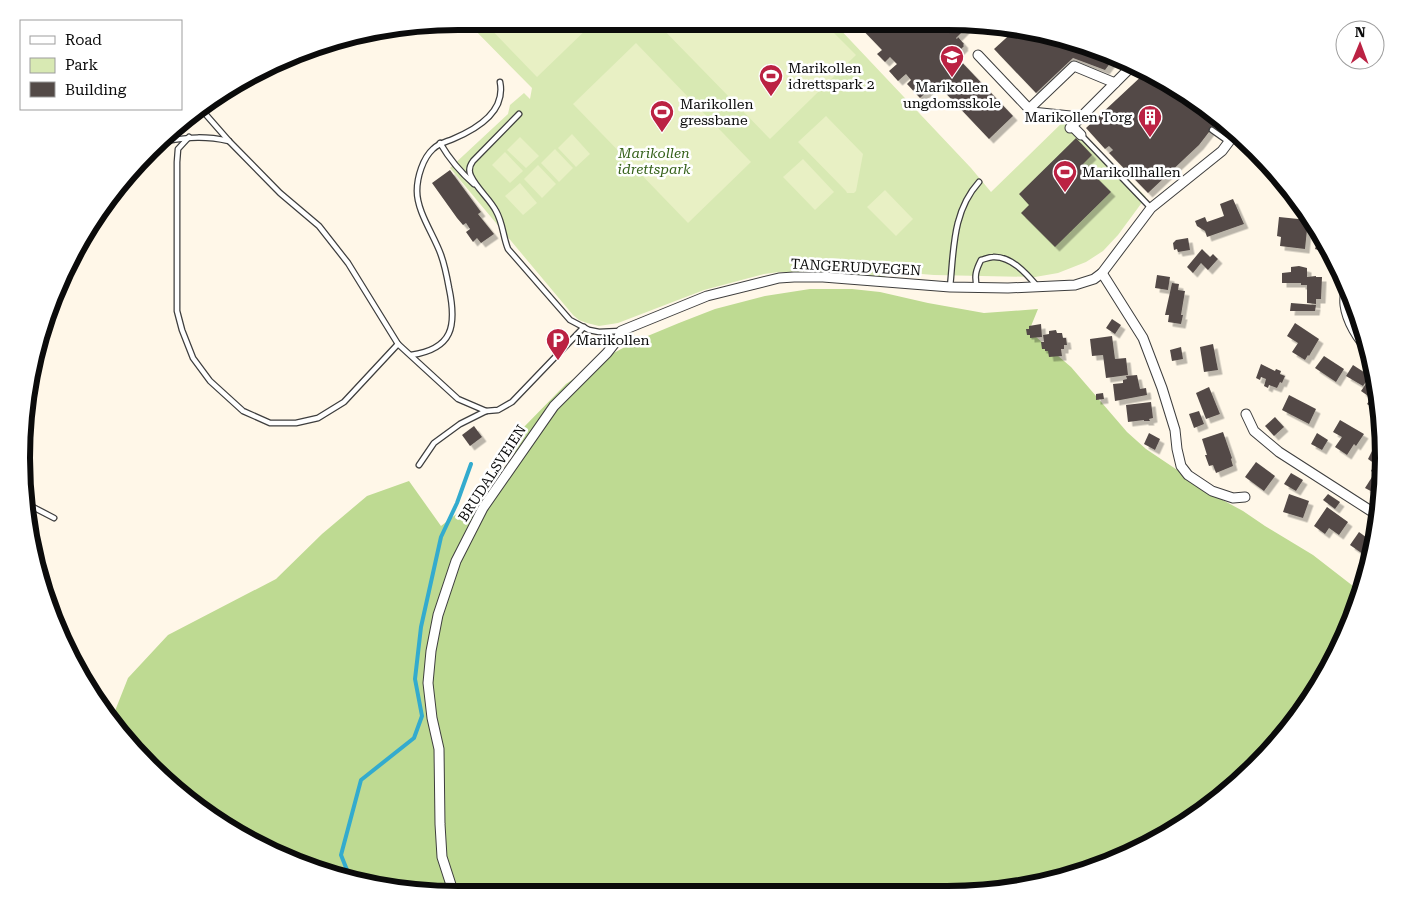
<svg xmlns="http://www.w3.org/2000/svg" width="1405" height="916" font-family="'Roboto Serif',serif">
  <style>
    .green { fill: #d8e9b3 }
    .forest { fill: #beda92 }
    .pitch { fill: #e8f0c4 }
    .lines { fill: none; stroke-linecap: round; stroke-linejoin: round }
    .stream { stroke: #33abce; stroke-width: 4 }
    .building { fill: #534a47; filter: url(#shadow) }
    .lane-casing { stroke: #3e3e3e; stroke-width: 7 }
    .street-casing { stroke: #3e3e3e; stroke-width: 11 }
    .lane { stroke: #fff; stroke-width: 4.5 }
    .street { stroke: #fff; stroke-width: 9 }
    .labels { text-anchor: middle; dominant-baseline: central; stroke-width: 5; stroke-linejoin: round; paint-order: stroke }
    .poi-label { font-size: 14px; fill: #0b0b0b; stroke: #fff; text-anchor: start }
    .park-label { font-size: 14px; font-style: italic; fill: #36621b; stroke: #fff }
    .street-label { font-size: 14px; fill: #0b0b0b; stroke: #fff }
    .rim { fill: none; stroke: #0b0b0b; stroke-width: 6 }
  </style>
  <defs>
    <filter id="shadow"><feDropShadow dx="4.5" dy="4.5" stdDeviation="0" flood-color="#0004"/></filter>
  </defs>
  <rect width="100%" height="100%" fill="#fff7e8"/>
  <polygon class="green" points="466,21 835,24 971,168 991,192 1067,118 1146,197 1118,235 1103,251 1086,262 1058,273 1035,277 934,275 885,271 885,277 824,273 779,272 764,274 704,290 618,323 599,326 587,323 579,320 573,315 450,168 508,114 510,105 524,93 530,99 532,88"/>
  <polygon class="forest" points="810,289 852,289 880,292 928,303 984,313 1038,309 1029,331 1071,367 1127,432 1146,449 1219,498 1243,511 1265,526 1313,555 1362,593 1360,599 1325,677 1275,746 1213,805 1140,850 1060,880 975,894 401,891 265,850 170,786 113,716 128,678 168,635 276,579 322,534 367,496 409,481 441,526 508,474 522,429 566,384 608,356 638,340 679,323 715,309 765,296"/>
  <g class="pitch">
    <polygon points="483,21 593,22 593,23 537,77"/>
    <polygon points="657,23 825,24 856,55 770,139"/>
    <polygon points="636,43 751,162 688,223 573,104"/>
    <polygon points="826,116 863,154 856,191 854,193 847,193 846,191 798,142"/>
    <polygon points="572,134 590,154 576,167 558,148"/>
    <polygon points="520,137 539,156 526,168 507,150"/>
    <polygon points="555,149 573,168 559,182 541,163"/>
    <polygon points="505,152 523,171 510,183 492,165"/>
    <polygon points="803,159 834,192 815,210 783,177"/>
    <polygon points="538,165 556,184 542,198 524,179"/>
    <polygon points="520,183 537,203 523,215 505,196"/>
    <polygon points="885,190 913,219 896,236 867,207"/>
  </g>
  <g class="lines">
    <polyline class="stream" points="349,875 341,855 361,780 414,738 422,716 415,679 421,627 441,537 457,503 471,464"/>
  </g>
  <g class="building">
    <polygon points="857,24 969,25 956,38 957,39 958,37 964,44 963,45 964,46 958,52 957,51 954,54 1013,116 989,139 936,83 920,98 907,84 911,80 906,74 898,81 889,71 897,64 890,57 885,62 877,54 882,50"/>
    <polygon points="1016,29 1083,49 1114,58 1105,70 1073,58 1036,93 994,49"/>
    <polygon points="1147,71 1219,119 1199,145 1148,193 1109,153 1113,150 1109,146 1105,149 1086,128"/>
    <polygon points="1076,138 1092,155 1083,164 1111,192 1055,247 1021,213 1029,205 1019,194"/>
    <polygon points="450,170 481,212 478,214 494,234 481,243 477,238 473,242 466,232 470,229 466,223 463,225 457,218 432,183"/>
    <polygon points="1233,199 1244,224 1207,237 1205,231 1197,226 1195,221 1205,217 1207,222 1224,216 1220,204"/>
    <polygon points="1279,217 1308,220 1305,249 1280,246 1281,237 1277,236"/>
    <polygon points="1320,234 1331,253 1331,254 1315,249"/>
    <polygon points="1188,238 1190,250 1178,252 1177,249 1174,250 1173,243 1176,240"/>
    <polygon points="1202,249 1210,257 1213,254 1218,259 1208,270 1201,263 1193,273 1187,267"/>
    <polygon points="1299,266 1307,268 1307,277 1316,276 1316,277 1322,277 1321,299 1316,299 1316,304 1307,303 1307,285 1301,285 1301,283 1282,283 1282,273 1291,272 1291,267"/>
    <polygon points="1157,275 1170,277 1168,290 1155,288"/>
    <polygon points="1172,283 1179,284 1178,290 1185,291 1181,315 1183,315 1181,324 1168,322 1169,315 1165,315"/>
    <polygon points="1291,303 1316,305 1315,311 1290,311"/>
    <polygon points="1112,319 1121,325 1115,334 1106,328"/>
    <polygon points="1295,323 1319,339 1309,356 1308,355 1305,360 1292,352 1298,343 1287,336"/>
    <polygon points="1041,324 1042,337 1030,338 1030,335 1027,335 1026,329 1029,329 1029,326"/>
    <polygon points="1056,330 1057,333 1062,333 1063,338 1066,338 1067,345 1064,345 1064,349 1061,349 1062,356 1049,357 1048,351 1045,351 1045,349 1042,349 1041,342 1044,342 1043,335 1049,334 1049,331"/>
    <polygon points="1112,336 1115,359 1126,358 1128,375 1106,378 1103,355 1092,356 1090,339"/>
    <polygon points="1213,344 1218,370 1204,372 1200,347"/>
    <polygon points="1181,347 1183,359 1172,361 1170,350"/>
    <polygon points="1324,356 1344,369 1336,382 1315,368"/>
    <polygon points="1261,364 1275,371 1276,369 1281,371 1280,374 1285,376 1282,383 1280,382 1277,388 1269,385 1268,388 1264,386 1266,379 1261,377 1260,380 1256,378"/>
    <polygon points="1353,365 1370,376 1363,386 1346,376"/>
    <polygon points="1137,375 1140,389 1146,388 1147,395 1115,401 1113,384 1123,383 1123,380 1127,379 1126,376"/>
    <polygon points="1370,378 1375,381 1380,412 1376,410 1375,412 1372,410 1373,408 1367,404 1371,398 1361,391"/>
    <polygon points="1209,387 1220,414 1206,419 1196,393"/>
    <polygon points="1103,393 1104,399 1096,400 1096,394"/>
    <polygon points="1289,395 1316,409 1309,424 1282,410"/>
    <polygon points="1151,402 1153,418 1149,419 1150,421 1144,421 1144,420 1128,422 1126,405"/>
    <polygon points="1199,411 1204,424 1194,428 1189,414"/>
    <polygon points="1275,417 1284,427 1274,436 1265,426"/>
    <polygon points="1340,420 1364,434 1356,446 1354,444 1347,455 1335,447 1342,437 1333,432"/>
    <polygon points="474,426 482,437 470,446 462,435"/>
    <polygon points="1223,432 1232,458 1231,459 1233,466 1216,473 1213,465 1209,466 1205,455 1207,455 1202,439"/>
    <polygon points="1149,433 1160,439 1155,450 1144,444"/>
    <polygon points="1317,433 1328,440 1322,450 1311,444"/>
    <polygon points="1376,443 1382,447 1381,478 1371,471 1375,464 1368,459"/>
    <polygon points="1256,462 1275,476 1264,491 1245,477"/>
    <polygon points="1291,473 1303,480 1296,491 1284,484"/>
    <polygon points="1372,477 1381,483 1380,496 1365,488"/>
    <polygon points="1289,494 1309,501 1303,518 1283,512"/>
    <polygon points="1328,494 1340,502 1335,509 1323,500"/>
    <polygon points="1327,507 1348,522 1339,535 1329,528 1325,534 1314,526"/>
    <polygon points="1359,532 1374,543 1370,559 1350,545"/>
  </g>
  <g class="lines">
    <g class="lane-casing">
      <g id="lane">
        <polyline points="201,109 229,141 280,193 319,226 348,263 398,344 458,399 486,411"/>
        <path d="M519,114L473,161C470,165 468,170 471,176C477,189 490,199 496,211C503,223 503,237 508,249L570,320L589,330L599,332L620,331"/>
        <polyline points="1212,130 1229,142"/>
        <polyline points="1081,135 1151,208"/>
        <polyline points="189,137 178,149 177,162 177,311 182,330 193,358 210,381 243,411 270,423 296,423 318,418 344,402 398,344"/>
        <path d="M166,141C190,137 205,136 229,141"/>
        <path d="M440,143C450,160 459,171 474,184"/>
        <path d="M950,287C954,250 952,212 979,182"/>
        <path d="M977,287C974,276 976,270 981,260C985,259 989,257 993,257C1011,256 1026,273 1037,286"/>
        <path d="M411,355C453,349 457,326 449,288C447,277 445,266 441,255C434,235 417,212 417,191C417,177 423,158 433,149C439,143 446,142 453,139C477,129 506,112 500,82"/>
        <polyline points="419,465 434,443 460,424 486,411 498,410 512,402 584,327"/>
        <polyline points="27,504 54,518"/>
      </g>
    </g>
    <g class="street-casing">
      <g id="street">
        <polyline points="978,55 1032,112 1080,117"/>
        <polyline points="1029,109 1074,66 1115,83"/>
        <polyline points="1072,126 1081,135"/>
        <polyline points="1070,128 1134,64"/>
        <polyline points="1102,273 1143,338 1162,388 1175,430 1177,449 1181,466 1188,475 1212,491 1233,498 1245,497"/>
        <path d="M1346,285C1346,291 1344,299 1345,305C1347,321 1358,340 1370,351"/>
        <polyline points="1246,414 1254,431 1279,452 1374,513 1379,518"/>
        <polyline points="453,891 442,857 440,824 439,749 432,718 428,683 431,651 438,615 456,561 483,508 554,406 607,353 618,339 621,331 707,296 779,278 794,277 823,277 950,287 1008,288 1075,285 1094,279 1102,273 1151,208 1222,151 1237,131"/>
      </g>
    </g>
    <use href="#lane" class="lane"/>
    <use href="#street" class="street"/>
  </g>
  <defs>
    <g id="school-pin" transform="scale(1.25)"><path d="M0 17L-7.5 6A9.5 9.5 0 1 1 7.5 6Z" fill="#bb2243" stroke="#fff"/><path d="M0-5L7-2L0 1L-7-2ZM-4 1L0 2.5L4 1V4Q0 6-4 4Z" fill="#fff"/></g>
    <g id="stadium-pin" transform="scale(1.25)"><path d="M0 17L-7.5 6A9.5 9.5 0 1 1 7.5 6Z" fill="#bb2243" stroke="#fff"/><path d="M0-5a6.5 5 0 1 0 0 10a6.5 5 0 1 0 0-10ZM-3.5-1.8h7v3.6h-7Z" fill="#fff"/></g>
    <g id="building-pin" transform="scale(1.25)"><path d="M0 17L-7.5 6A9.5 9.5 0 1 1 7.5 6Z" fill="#bb2243" stroke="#fff"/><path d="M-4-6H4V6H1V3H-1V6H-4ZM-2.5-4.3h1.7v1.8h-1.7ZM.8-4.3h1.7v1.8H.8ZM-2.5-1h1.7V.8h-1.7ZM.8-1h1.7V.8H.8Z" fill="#fff"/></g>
    <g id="parking-pin" transform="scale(1.25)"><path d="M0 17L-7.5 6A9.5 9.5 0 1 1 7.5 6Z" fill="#bb2243" stroke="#fff"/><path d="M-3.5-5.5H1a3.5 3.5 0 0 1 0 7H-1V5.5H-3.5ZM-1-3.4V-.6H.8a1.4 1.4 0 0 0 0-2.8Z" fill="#fff"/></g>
  </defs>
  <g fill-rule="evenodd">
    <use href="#school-pin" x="952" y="57"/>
    <use href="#stadium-pin" x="771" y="76"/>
    <use href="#stadium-pin" x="662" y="112"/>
    <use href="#building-pin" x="1150" y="117"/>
    <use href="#stadium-pin" x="1065" y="172"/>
    <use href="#parking-pin" x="558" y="340"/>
  </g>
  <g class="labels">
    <g class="poi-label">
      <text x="788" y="68">Marikollen<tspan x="788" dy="16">idrettspark 2</tspan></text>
      <text x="952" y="87" text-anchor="middle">Marikollen<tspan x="952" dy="16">ungdomsskole</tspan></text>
      <text x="680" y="104">Marikollen<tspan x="680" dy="16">gressbane</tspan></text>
      <text x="1132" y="117" text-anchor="end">Marikollen Torg</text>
      <text x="1082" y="172">Marikollhallen</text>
      <text x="576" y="340">Marikollen</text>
    </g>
    <g class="park-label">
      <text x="654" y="153">Marikollen<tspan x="654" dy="16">idrettspark</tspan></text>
    </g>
    <g class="street-label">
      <text transform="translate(856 267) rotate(3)">TANGERUDVEGEN</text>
      <text transform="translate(492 473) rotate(-57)">BRUDALSVEIEN</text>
    </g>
  </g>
  <path d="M0 0H1405V916H0ZM458 30H947A428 428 0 0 1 1375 458V458A428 428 0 0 1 947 886H458A428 428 0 0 1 30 458V458A428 428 0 0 1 458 30Z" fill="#fff" fill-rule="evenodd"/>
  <path class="rim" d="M458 30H947A428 428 0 0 1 1375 458V458A428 428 0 0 1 947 886H458A428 428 0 0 1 30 458V458A428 428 0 0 1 458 30Z"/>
  <rect x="20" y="20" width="162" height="90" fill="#ffffff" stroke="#9d9d9d"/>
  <rect x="30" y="36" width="25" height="8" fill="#ffffff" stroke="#9d9d9d"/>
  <text x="65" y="45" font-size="15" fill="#0b0b0b">Road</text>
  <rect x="30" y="58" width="25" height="15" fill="#d8e9b3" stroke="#9d9d9d"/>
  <text x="65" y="70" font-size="15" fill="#0b0b0b">Park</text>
  <rect x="30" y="82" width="25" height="15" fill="#534a47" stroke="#9d9d9d"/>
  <text x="65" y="95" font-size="15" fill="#0b0b0b">Building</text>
  <g transform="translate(1360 45) rotate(1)"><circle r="24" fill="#ffffff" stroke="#9d9d9d"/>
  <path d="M0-4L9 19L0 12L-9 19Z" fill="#bb2243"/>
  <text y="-8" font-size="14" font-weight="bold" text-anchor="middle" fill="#0b0b0b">N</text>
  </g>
</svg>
